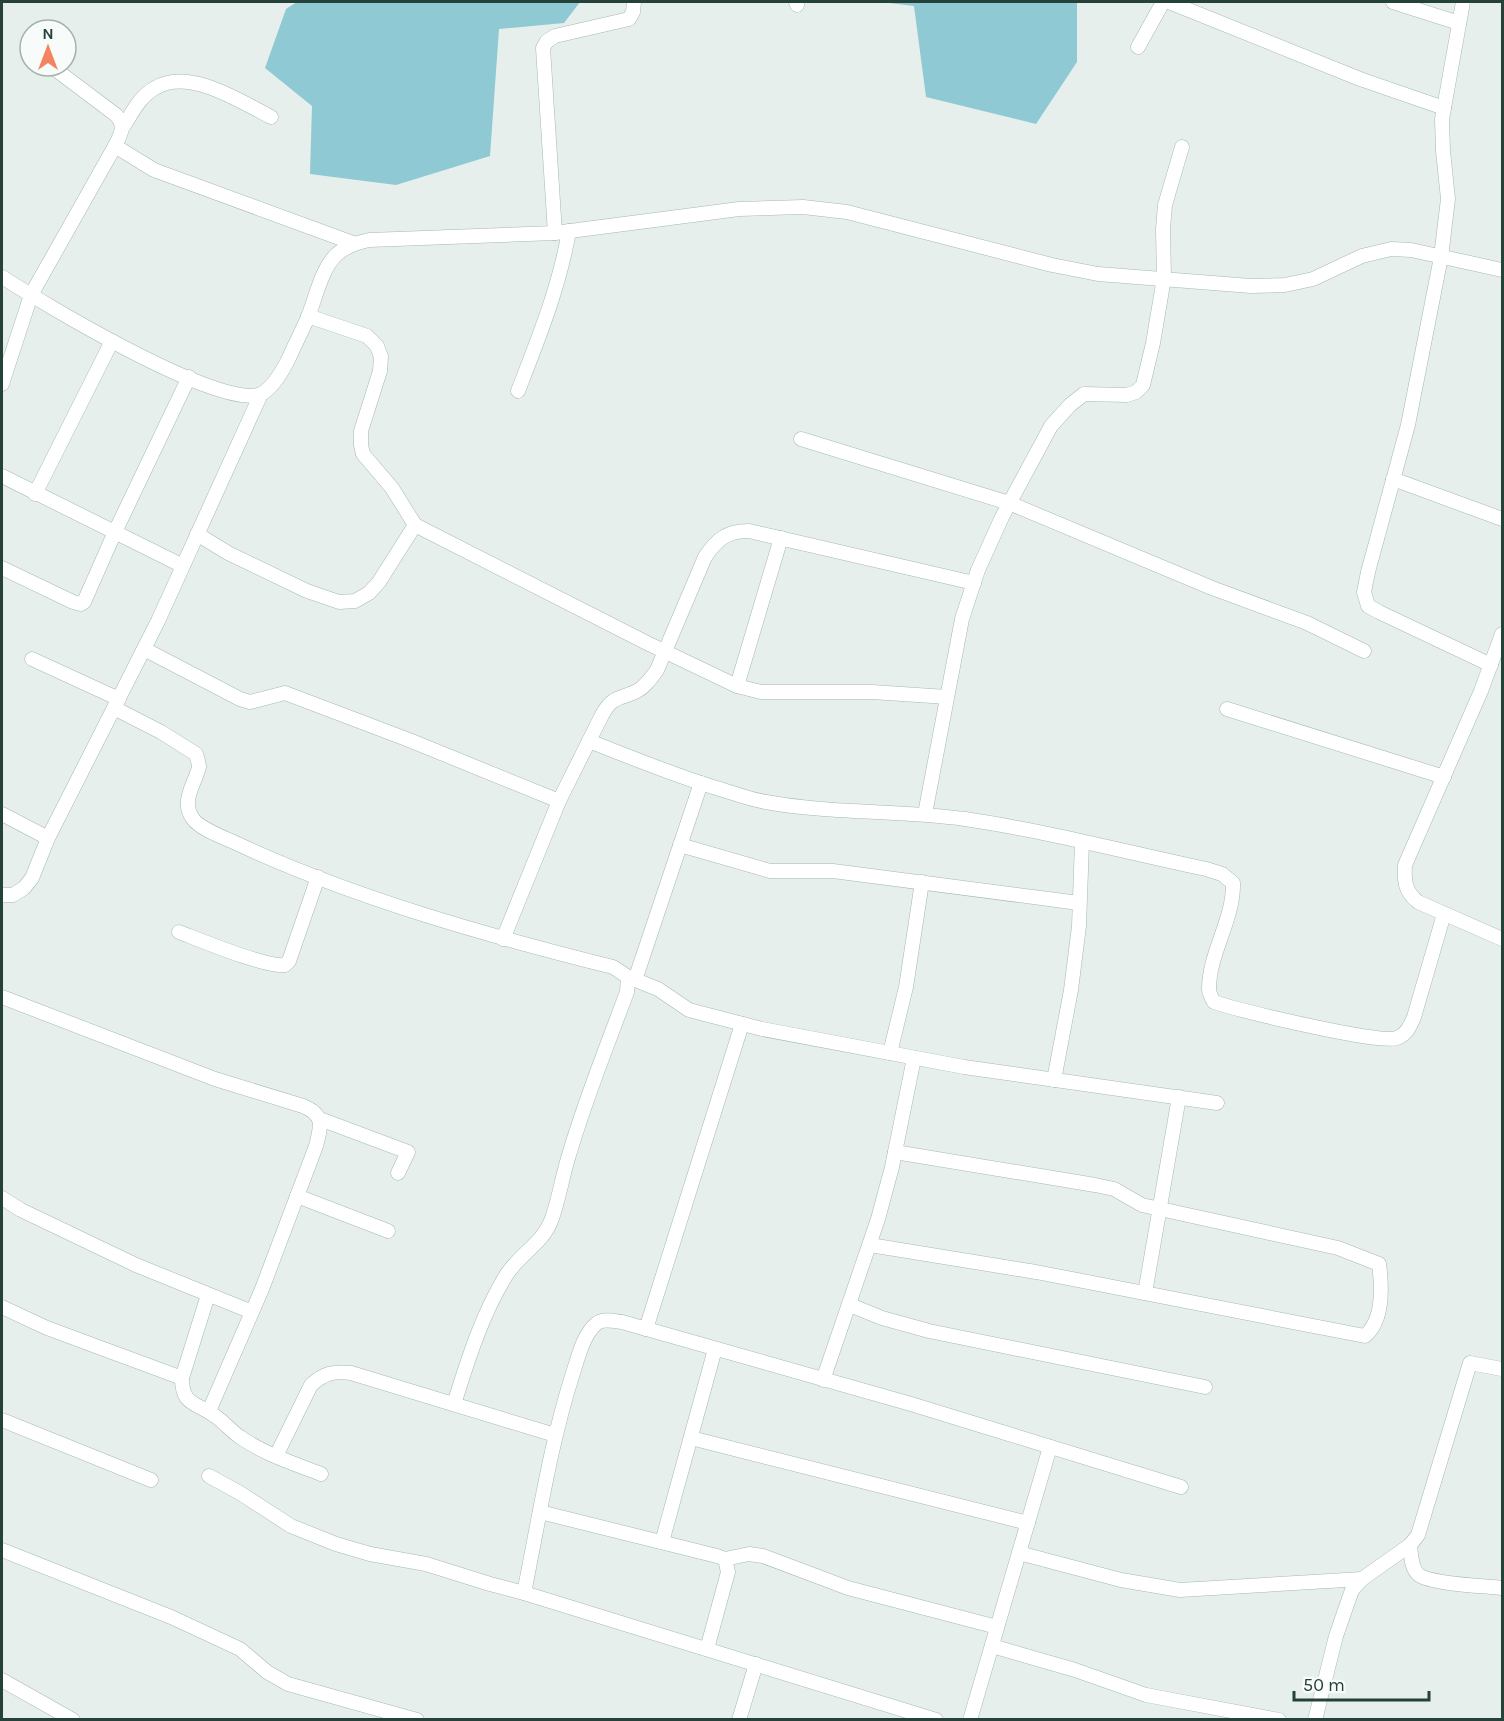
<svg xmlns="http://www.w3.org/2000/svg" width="1504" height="1721" font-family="Karla,sans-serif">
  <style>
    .water { fill: #8ec9d4 }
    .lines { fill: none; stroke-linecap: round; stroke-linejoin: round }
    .street-casing { stroke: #a8b8b2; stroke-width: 15 }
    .street { stroke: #fff; stroke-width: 14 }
  </style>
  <rect width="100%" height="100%" fill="#e6efeb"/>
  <g class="water">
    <polygon points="297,2 580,2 564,23 499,29 490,156 396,185 310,174 312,106 265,68 286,9"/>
    <polygon points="881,2 1077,2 1077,62 1036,124 926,97 914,6"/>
  </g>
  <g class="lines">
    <g class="street-casing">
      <g id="street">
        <polyline points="796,2 797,5"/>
        <polyline points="1169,2 1360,79 1444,108"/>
        <polyline points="1393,2 1459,23"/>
        <polyline points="1463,2 1442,119 1443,151 1448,199 1441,257 1408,425 1368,572 1364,592 1368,606 1379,612 1491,665"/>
        <polyline points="1138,47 1163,2"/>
        <path d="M123,127C132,113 140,96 155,88C189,67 241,102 271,117"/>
        <polyline points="115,146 154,170 353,243"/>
        <polyline points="555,233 543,48 547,41 555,36 629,19 633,12 634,2"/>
        <path d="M2,277C41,302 221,411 261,394C273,388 283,370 289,358C295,344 302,331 308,317C316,297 321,270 336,255C346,246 356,243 369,240L555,233L739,209L803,207L847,212L1052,265L1098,274L1251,286L1285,285L1313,279L1362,256L1391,249L1411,250L1502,270"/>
        <path d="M2,384L31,295L115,146C121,134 126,126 116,115L51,66"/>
        <path d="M518,391C539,337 559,288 569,231"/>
        <polyline points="801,439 1009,503 1212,588 1307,623 1364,651"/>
        <polyline points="2,476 183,566"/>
        <polyline points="1393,479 1502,519"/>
        <polyline points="35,494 112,341"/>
        <polyline points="415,525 649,644 737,686 761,692 872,692 947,697"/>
        <polyline points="197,534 228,553 307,591 339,602 355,601 369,593 379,582 415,525 392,488 363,454 361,445 361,431 380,371 381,357 377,346 367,336 308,316"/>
        <polyline points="2,568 73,602 81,604 84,602 114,534 189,377"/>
        <path d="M1502,634L1481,691L1405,865C1404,881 1405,892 1418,902L1502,939"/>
        <polyline points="144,649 240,699 250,702 285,693 409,740 559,801"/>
        <polyline points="32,659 119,699"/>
        <polyline points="737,686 781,538"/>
        <path d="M114,708L161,732L196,754C197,758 199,763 199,767C195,784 180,801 193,819C201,830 228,839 240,845C357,899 489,936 613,967L628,977L627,992C607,1046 585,1100 569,1155C562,1177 559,1200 551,1221C542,1244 518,1255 505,1277C481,1317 468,1360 454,1404"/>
        <polyline points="1227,709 1444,777"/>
        <path d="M589,741C630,757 671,774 713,787C731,792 747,799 766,802C832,814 899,810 965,819C1046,831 1126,852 1206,869L1222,874L1233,883C1234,919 1209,953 1209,989C1209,994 1212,998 1214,1002C1238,1010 1381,1045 1397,1038C1407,1034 1410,1026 1414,1017L1444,914"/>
        <polyline points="2,814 48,838"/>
        <polyline points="925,814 962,619 978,570 1002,517 1051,426 1070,405 1084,394 1127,395 1136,392 1143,385 1153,343 1164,278 1163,229 1165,205 1182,147"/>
        <polyline points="680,845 770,871 833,871 1079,903"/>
        <polyline points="2,895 13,895 24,888 32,878 48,838 158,621 261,394"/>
        <path d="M179,932C200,940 267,968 285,965L289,961L318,877"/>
        <path d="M503,939L559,801L602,715C613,695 619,700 637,691C646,686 651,678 657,670L705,557C717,539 727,531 749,531L974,583"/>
        <polyline points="628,977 658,989 689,1010 762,1029 964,1067 1217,1103"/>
        <polyline points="635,980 701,783"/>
        <path d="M2,997L215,1079L303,1106C325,1115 321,1126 316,1146L262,1289L209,1411"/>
        <polyline points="890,1053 906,987 922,882"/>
        <polyline points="1054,1080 1071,990 1079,926 1082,842"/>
        <polyline points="320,1119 408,1152 398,1173"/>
        <polyline points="297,1196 388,1231"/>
        <polyline points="2,1198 21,1210 136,1265 252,1312"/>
        <path d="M870,1245L1036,1272L1365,1336C1384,1320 1382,1286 1379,1264L1338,1248L1142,1205L1114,1189L1095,1185L895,1152"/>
        <polyline points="1145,1293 1179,1097"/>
        <path d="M208,1295L182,1378C182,1406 196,1402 215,1416C224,1422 231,1431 240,1437C264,1454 293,1463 321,1474"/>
        <polyline points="850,1305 882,1318 929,1331 1205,1387"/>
        <polyline points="2,1307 47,1328 182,1378"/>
        <polyline points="646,1329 742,1024"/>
        <polyline points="823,1380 878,1219 892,1167 914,1058"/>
        <polyline points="2,1420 151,1480"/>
        <polyline points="691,1438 1028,1523"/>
        <path d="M276,1456L311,1385C324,1373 334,1371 351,1373L555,1435"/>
        <polyline points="209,1476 240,1493 291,1526 336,1544 370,1554 426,1564 490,1584 524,1593 936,1720"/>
        <polyline points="540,1512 717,1556 725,1559 728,1572 707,1649"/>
        <polyline points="662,1542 715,1349"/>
        <path d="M1410,1545C1411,1554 1411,1569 1419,1575C1431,1584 1485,1586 1502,1588"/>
        <polyline points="2,1550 171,1617 240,1649 267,1672 288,1684 417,1720"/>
        <polyline points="1019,1553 1121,1580 1180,1590 1362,1579"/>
        <polyline points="725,1559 749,1554 763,1556 848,1588 997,1627"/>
        <path d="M524,1593C539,1519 550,1445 573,1373C578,1358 583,1335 596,1324C602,1318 613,1321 622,1322L911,1404L1181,1487"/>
        <polyline points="992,1646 1075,1670 1146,1695 1279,1720"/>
        <polyline points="2,1680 73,1720"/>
        <polyline points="739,1720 756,1664"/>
        <polyline points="970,1720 1050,1447"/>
        <polyline points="1315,1720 1336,1636 1352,1590 1362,1579 1410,1545 1418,1535 1470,1363 1502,1369"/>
      </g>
    </g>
    <use href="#street" class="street"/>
  </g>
  <rect width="1504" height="1721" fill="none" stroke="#24423a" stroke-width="6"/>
  <g transform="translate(48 48)"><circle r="28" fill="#f7fbf9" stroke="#a3b1ad" stroke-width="1.5"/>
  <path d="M0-4.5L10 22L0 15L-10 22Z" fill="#f4845f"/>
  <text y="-9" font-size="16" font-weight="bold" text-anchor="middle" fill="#24423a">N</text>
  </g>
  <path d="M1294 1691v9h135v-9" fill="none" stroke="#24423a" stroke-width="3"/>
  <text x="1303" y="1691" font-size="18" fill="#24423a" stroke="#f7fbf9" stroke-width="4.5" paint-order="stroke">50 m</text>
</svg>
